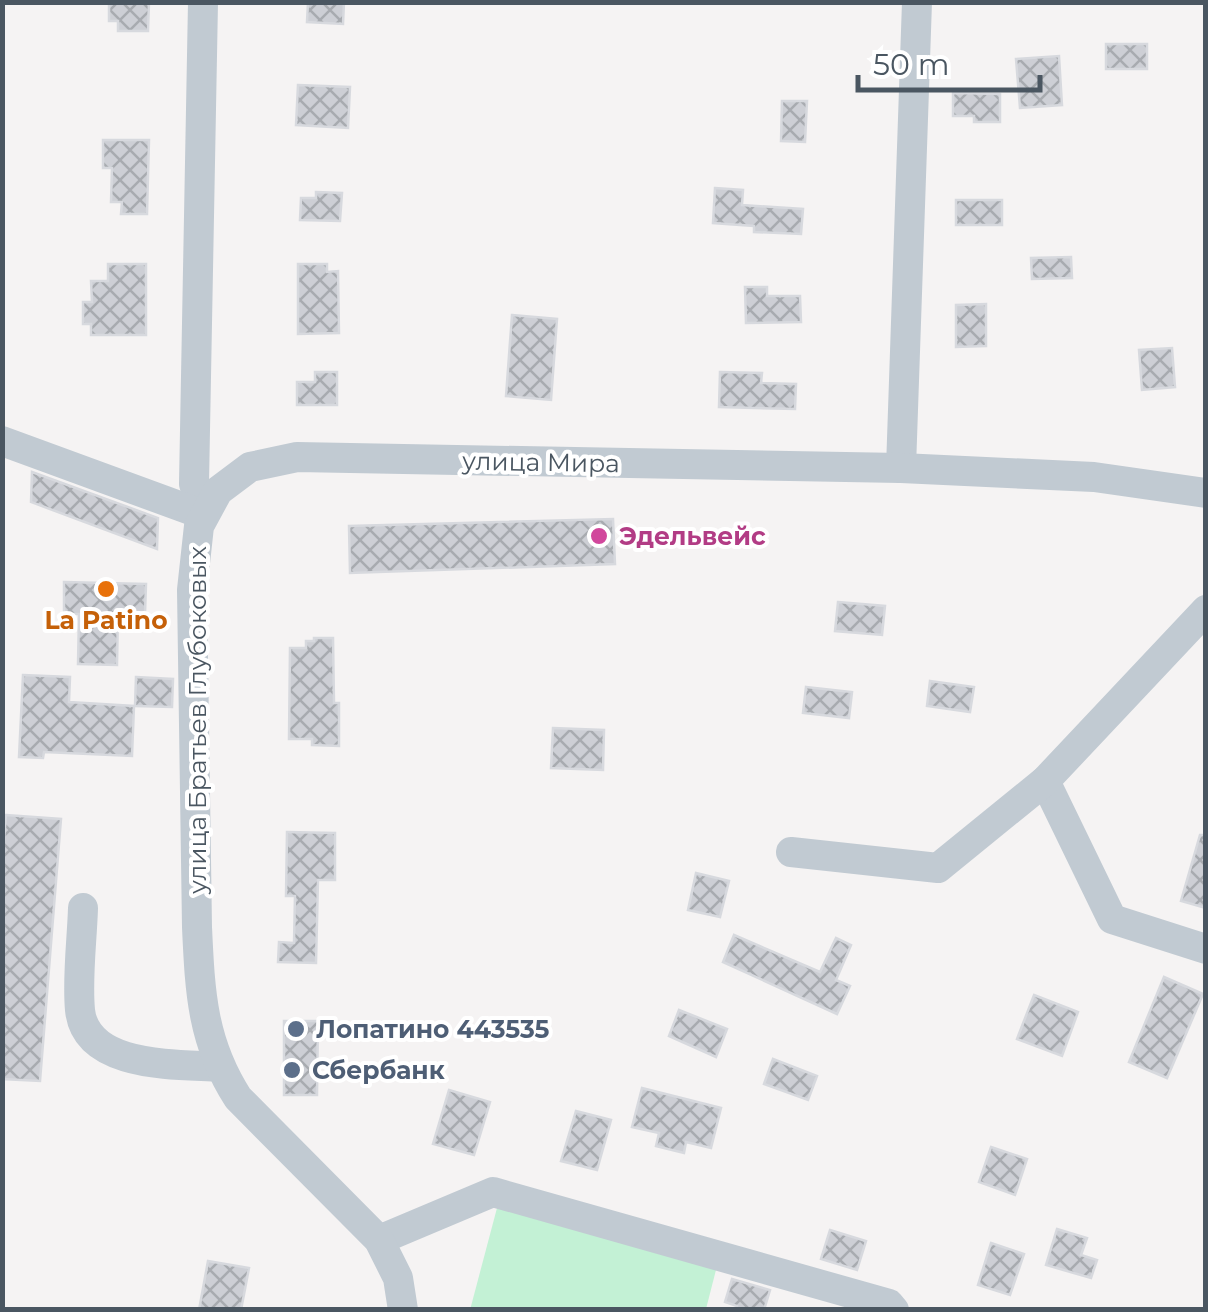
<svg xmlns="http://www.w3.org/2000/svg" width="1208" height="1312" font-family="Montserrat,sans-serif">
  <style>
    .green { fill: #c3f1d5 }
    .building { fill: url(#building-cross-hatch); stroke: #d7d9de; stroke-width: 2.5 }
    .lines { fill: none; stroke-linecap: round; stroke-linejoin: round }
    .minor { stroke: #c1cad2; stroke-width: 30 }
    .hotel-dot { fill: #d1479c; stroke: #fff; stroke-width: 4 }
    .food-dot { fill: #e8710a; stroke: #fff; stroke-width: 4 }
    .service-dot { fill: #5c6f8a; stroke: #fff; stroke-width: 4 }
    .labels { text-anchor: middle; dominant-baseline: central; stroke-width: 8; stroke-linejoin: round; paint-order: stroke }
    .street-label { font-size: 25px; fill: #4a5661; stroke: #fff }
    .hotel-label { font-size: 25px; font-weight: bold; fill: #b23c85; stroke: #fff; text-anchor: start }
    .food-label { font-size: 25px; font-weight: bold; fill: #c56008; stroke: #fff }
    .service-label { font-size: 25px; font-weight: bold; fill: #4e5e75; stroke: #fff; text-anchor: start }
  </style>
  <defs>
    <pattern id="building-cross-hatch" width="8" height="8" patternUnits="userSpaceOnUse" patternTransform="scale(2.5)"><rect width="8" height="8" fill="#cdcfd5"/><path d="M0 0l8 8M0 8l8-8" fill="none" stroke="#a8abb0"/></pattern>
  </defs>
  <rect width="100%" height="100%" fill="#f5f3f3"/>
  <polygon class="green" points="497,1208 717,1266 706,1309 470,1310"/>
  <g class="building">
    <polygon points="109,2 149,2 148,31 118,31 118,21 109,21"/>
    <polygon points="308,2 344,2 343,24 307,22"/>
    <rect x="1106" y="44" width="41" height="25"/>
    <polygon points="1059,56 1062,105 1020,108 1016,59"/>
    <polygon points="298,85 350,87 348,128 296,125"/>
    <polygon points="953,93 1000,94 1000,122 974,122 974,116 953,116"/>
    <polygon points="782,101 807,101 805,142 781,141"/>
    <polygon points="103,140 149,140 147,214 121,214 122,202 111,202 112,168 103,168"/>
    <polygon points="715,188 743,190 742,205 803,209 801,234 754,232 754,226 713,223"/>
    <polygon points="316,192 342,193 340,221 300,220 301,198 316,198"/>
    <rect x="956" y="200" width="46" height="25"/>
    <polygon points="1071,257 1072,278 1032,279 1031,258"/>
    <polygon points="108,264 146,264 146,335 91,335 91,324 83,324 83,302 92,302 91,281 108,281"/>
    <polygon points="298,264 327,264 327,272 338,271 339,333 298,334"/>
    <polygon points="745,287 767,287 767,296 800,296 801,322 746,323"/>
    <polygon points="986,304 986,346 956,347 956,305"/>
    <polygon points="512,315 557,319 551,400 506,396"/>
    <polygon points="1172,348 1175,387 1142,390 1139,350"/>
    <polygon points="315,372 337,372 337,405 297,405 297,382 315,382"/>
    <polygon points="720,372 762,373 761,383 796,384 795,409 719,407"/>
    <polygon points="32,472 158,518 157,549 31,502"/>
    <polygon points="613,519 615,564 350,573 349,526"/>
    <polygon points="64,582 146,584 145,614 118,614 117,665 78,664 79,614 64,614"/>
    <polygon points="838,602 885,606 882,635 835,631"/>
    <polygon points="314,638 333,638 334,703 339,703 339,746 312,745 312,739 289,739 290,648 306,648 306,641 314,641"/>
    <polygon points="23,675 70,677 69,702 134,706 132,756 44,752 43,758 19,757"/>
    <polygon points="136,677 173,679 172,707 135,706"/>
    <polygon points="930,681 974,687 970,712 927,706"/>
    <polygon points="806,687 852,692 849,718 803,713"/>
    <polygon points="553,728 604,730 603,770 551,768"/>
    <polygon points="6,815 61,819 40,1081 2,1079 2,862"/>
    <polygon points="287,832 335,833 335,880 318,880 316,963 278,962 279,942 294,943 295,896 286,896"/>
    <polygon points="1200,835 1206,835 1206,908 1181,901"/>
    <polygon points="696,873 729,881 720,917 688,910"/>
    <polygon points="734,935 820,972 836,938 851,945 836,980 850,986 837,1014 723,962"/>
    <polygon points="1164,977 1203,994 1167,1078 1129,1062"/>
    <polygon points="1034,995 1078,1012 1062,1056 1017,1039"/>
    <polygon points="679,1010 727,1029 716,1057 669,1036"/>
    <polygon points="284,1021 318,1021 317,1095 284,1095"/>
    <polygon points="773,1059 817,1076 808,1100 764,1084"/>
    <polygon points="642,1088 721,1108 711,1148 686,1142 684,1153 656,1146 659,1133 632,1127"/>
    <polygon points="449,1090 490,1102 474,1155 433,1144"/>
    <polygon points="576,1111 611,1120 597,1170 561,1161"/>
    <polygon points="991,1147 1027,1159 1015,1195 979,1182"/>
    <polygon points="1057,1229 1087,1238 1081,1255 1097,1260 1091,1278 1046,1265"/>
    <polygon points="830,1230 866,1241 857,1270 821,1259"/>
    <polygon points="991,1243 1024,1254 1010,1295 978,1285"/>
    <polygon points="208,1261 249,1268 241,1310 199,1310"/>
    <polygon points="732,1279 770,1290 764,1310 736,1310 737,1306 725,1302"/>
  </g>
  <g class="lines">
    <g class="minor">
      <polyline points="203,2 194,484 204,515"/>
      <polyline points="2,441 204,515"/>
      <polyline points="901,468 917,2"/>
      <polyline points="1045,781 1112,919 1206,949"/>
      <polyline points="791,852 938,868 1045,781 1206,610"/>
      <path d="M83,908C82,941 77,977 80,1010C86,1069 178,1064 220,1067"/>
      <polyline points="379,1240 493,1192 889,1304 894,1310"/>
      <path d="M403,1310L398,1278L379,1240L238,1098C202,1042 200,992 197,927L192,590L199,526L218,491L250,467L297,457L901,468L1094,477L1206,493"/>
    </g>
  </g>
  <circle class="hotel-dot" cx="599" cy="536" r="10"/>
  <circle class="food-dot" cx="106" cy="589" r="10"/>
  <g class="service-dot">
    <circle cx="296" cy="1029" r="10"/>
    <circle cx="292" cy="1070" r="10"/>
  </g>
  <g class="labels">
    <g class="street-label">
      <text transform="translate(541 462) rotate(1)">улица Мира</text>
      <text transform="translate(197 720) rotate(-90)">улица Братьев Глубоковых</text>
    </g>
    <g class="hotel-label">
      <text x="619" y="536">Эдельвейс</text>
    </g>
    <g class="food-label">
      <text x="106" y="620">La Patino</text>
    </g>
    <g class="service-label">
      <text x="316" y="1029">Лопатино 443535</text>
      <text x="312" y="1070">Сбербанк</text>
    </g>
  </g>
  <rect width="1208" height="1312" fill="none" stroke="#4a5661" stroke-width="10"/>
  <path d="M858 75v15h182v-15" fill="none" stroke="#4a5661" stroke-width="5"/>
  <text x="873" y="75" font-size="30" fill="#4a5661" stroke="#ffffff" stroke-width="8" paint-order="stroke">50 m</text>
</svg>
